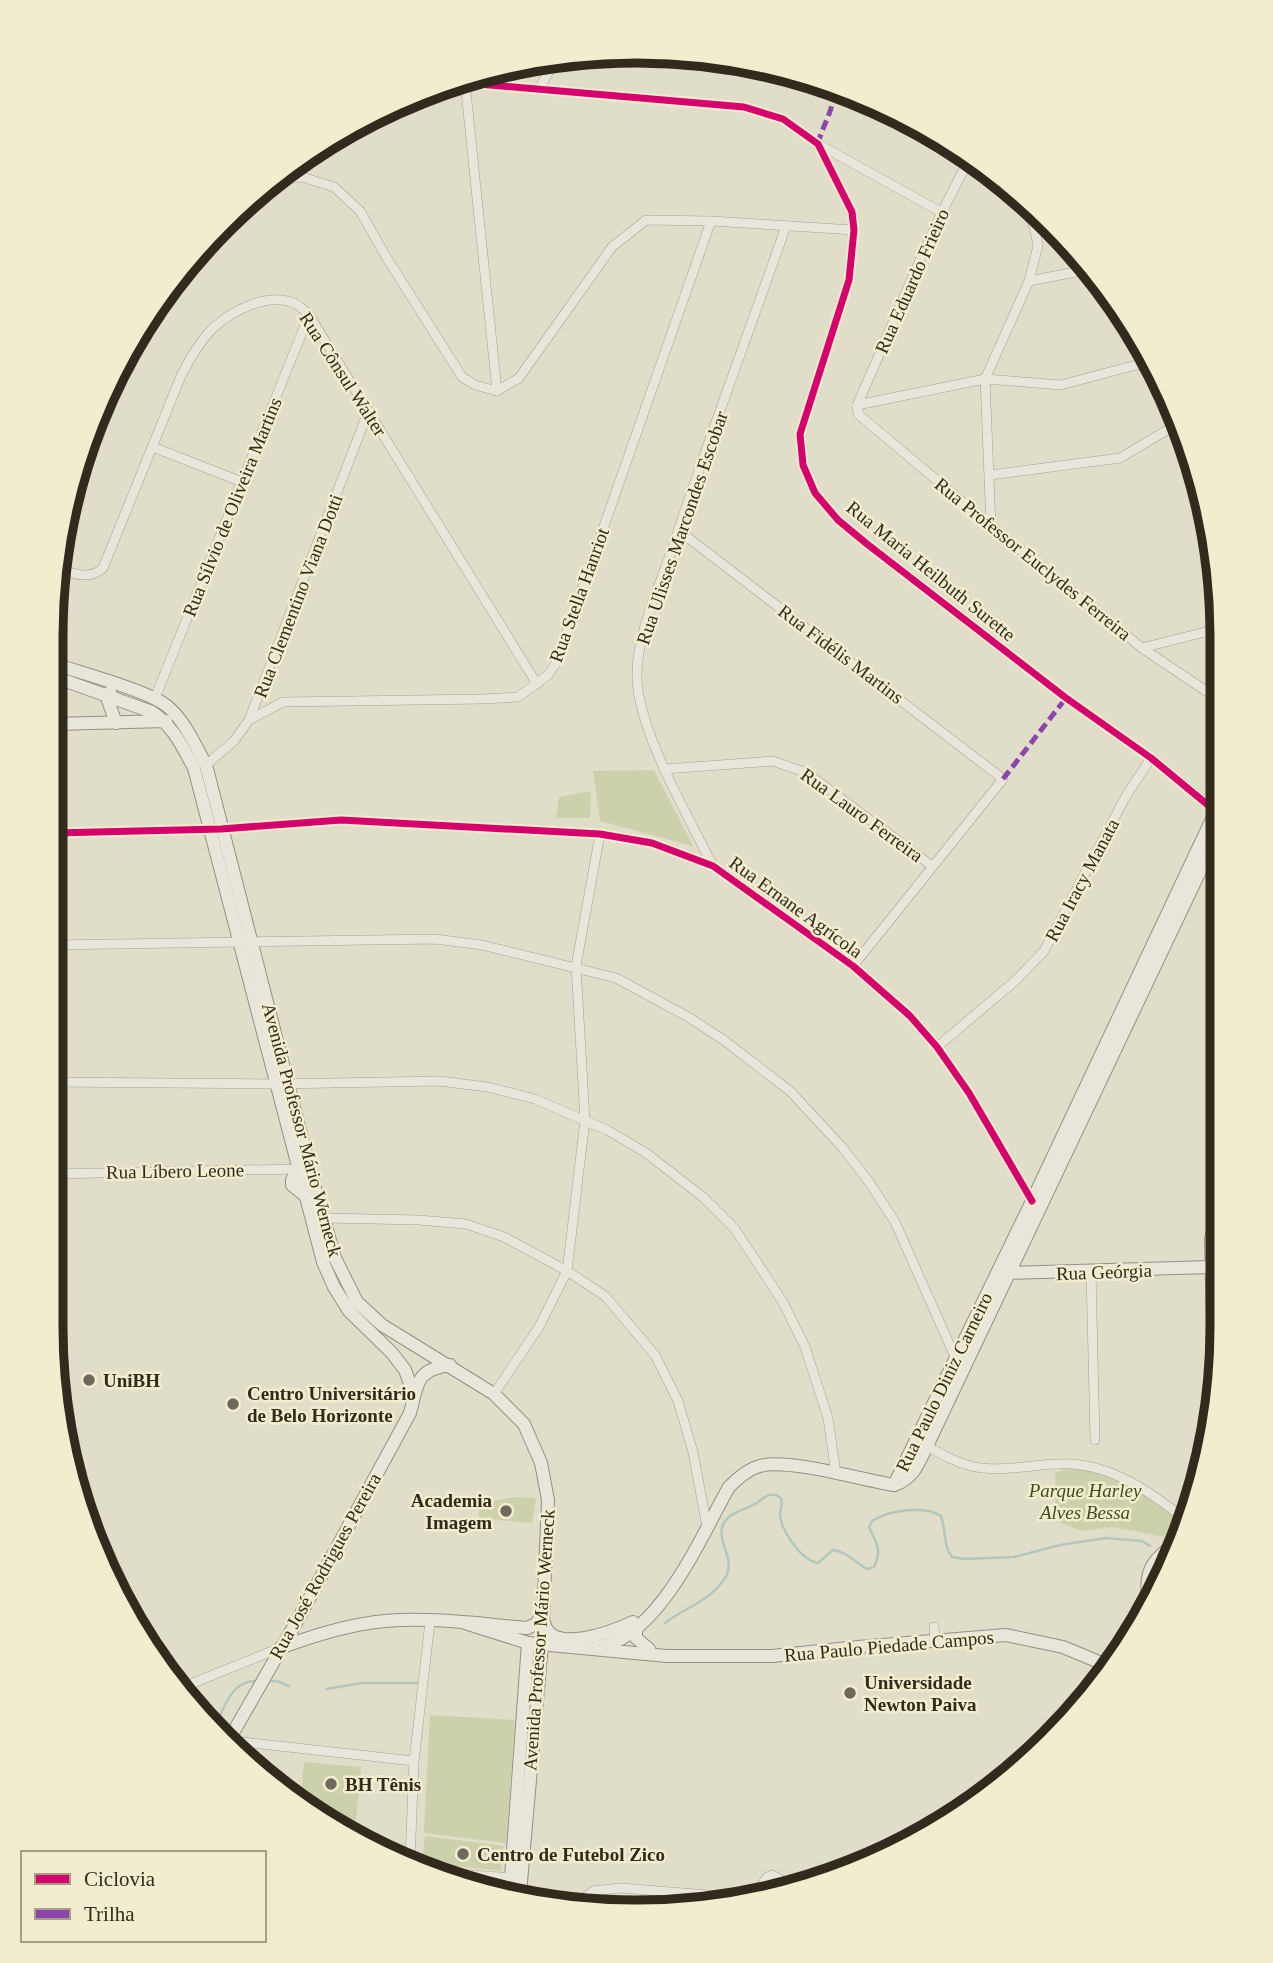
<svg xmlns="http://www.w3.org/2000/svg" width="1273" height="1963" font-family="'Times New Roman',serif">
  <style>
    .green { fill: #ccd1ac }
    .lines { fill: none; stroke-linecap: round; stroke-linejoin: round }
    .stream { stroke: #b5c6bd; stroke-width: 2.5 }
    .street-casing { stroke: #a5a193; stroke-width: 10 }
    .secondary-casing { stroke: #949083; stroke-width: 14 }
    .street { stroke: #e8e6da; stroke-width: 9 }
    .secondary { stroke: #e8e6da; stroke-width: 12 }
    .quiet { stroke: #8e44ad; stroke-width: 5; stroke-dasharray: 10 5; stroke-linecap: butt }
    .cycleway-casing { stroke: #f2edce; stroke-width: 11 }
    .cycleway { stroke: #d6006c; stroke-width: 7 }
    .poi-dot { fill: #6f6959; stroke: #f2edce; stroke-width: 2.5 }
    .labels { text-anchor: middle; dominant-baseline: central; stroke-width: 5; stroke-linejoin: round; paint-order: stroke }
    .street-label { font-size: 19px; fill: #322a1c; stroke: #f2edce }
    .poi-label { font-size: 19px; font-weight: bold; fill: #322a1c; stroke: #f2edce; text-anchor: start }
    .park-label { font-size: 19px; font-style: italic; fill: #3e4d24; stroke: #f2edce }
    .rim { fill: none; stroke: #322a1c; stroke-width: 9 }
  </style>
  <rect width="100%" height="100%" fill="#e0ddc9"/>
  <g class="green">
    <polygon points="654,770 693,846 600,821 593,771"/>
    <polygon points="591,791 590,818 556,818 559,797"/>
    <path d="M1066,1468C1120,1473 1141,1491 1184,1520L1166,1537L1112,1527L1082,1531L1056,1521L1055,1474Z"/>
    <polygon points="514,1497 536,1498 532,1523 478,1518 480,1504"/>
    <polygon points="430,1715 515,1720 506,1843 424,1833"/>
    <polygon points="304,1762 361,1767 355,1831 300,1802"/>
    <polygon points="425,1836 504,1846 501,1871 422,1862"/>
  </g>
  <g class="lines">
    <g class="stream">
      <path d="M665,1623C687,1606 708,1603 725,1578C739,1558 708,1535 729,1517C736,1510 749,1509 758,1502C766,1496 772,1491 781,1498C783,1505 780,1509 780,1515C782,1532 801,1560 818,1563L833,1550C850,1553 854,1562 867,1569L874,1567C882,1550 877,1544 869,1527L872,1521C890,1510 923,1505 941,1516C946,1529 943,1546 952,1557L964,1559L1014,1557L1060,1545L1106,1538L1142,1541L1150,1546"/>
      <polyline points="266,1681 277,1681 289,1686"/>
      <polyline points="326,1689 362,1683 420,1683"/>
      <path d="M216,1723C226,1704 232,1681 256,1681"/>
    </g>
    <g class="street-casing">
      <g id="street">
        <polyline points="455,82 744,107 783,119 818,144 852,212 854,230 849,280 800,434 803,465 815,493 838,520 867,544 1066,698 1151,758 1219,813"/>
        <polyline points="465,82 497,391"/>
        <polyline points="539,89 556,59"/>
        <polyline points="820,145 941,212"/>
        <polyline points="269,182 302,177 334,187 360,211 385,255 462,377 475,385 497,391 519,378 612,247 646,220 711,221 854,230"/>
        <polyline points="1029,281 1091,269"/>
        <polyline points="857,405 858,414 991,526 1142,648 1221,701"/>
        <polyline points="857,405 985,379 1061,385 1151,361"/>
        <path d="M857,405C894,323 926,238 970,158"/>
        <polyline points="153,447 242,482"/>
        <polyline points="990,475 1120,458 1179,423"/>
        <polyline points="991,526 985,379 1029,281 1038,246 1034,226 1016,192"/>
        <polyline points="678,530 1003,779 853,966"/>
        <path d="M56,568C73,573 89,581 103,568L181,376C189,360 198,344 211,330C231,311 268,291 296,304C300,306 305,311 309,315L537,684"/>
        <polyline points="1142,648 1221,628"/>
        <polyline points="155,698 309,315"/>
        <polyline points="249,720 283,702 483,699 518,697 548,675 556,663 711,221"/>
        <polyline points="206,765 234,741 249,720 368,412"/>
        <polyline points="665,769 773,761 807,773 932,866"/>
        <polyline points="54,833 221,829 341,820 600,834 652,843 713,866 853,966 910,1016 937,1047 969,1093 1032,1201"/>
        <path d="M713,866C689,818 636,727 637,675C637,633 658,591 671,552C707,443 748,335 786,226"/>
        <polyline points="53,945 435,939 482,945 616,978 690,1018 725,1041 790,1091 842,1147 869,1182 895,1222 956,1359"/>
        <polyline points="937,1047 1015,981 1044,951 1126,796 1151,758"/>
        <polyline points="52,1082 277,1084 440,1081 487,1087 535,1099 609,1131 646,1153 703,1197 734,1228 758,1264 784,1304 805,1347 828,1418 836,1474"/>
        <polyline points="52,1174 297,1169"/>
        <polyline points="325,1218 418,1220 466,1224 504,1237 567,1271 605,1296 655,1355 678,1401 693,1452 707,1527"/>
        <polyline points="1091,1272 1095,1440"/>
        <polyline points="494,1394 539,1327 567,1271 585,1120 576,966 600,834"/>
        <path d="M927,1446C941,1454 955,1462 971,1466C1004,1474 1039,1462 1072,1464C1116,1467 1153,1494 1186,1520"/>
        <polyline points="934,1627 935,1641"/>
        <polyline points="183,1687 280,1648"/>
        <polyline points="233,1741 414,1761"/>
        <polyline points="410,1861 414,1761 430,1622"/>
        <polyline points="431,1872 514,1878"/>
        <path d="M459,1883C483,1885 510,1883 531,1895"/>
        <polyline points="784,1888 811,1882"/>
        <polyline points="766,1895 762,1885 766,1878 772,1875 782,1880 784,1888 782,1893"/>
        <polyline points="578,1903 593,1891 620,1888 747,1898"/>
      </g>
    </g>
    <g class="secondary-casing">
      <g id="secondary">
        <path d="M55,664C81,673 149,691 167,706C185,721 195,745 206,765L314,1185L335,1258L357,1302L382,1325L494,1394L524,1424L541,1463L548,1500L542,1644L520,1893"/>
        <path d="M55,677L152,712C173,726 182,746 194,768L323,1262L334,1287L349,1311L392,1353L405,1370L413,1392"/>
        <polyline points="110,692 106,695 116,723"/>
        <polyline points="55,724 166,721"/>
        <polyline points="297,1169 292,1180 292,1185 307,1197"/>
        <polyline points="1005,1273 1211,1267"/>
        <polyline points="1215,1411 1211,1239 1218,1211"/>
        <polyline points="894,1485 1032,1201 1220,802"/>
        <path d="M894,1485C913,1479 919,1463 927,1446L1220,829"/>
        <path d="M1148,1598C1144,1566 1156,1558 1180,1540"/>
        <path d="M544,1622C550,1656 614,1631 633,1622"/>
        <polyline points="465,1623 528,1643 667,1656 772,1656 858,1647 1006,1635 1063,1647 1106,1665"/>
        <polyline points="636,1627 636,1638 649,1649"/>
        <path d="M597,1647C659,1639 702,1534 729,1487C738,1478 748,1469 760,1466C789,1458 862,1480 894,1485"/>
        <path d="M280,1648C312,1636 351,1624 385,1621C432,1617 481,1624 527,1628L536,1624L542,1614"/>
        <path d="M230,1738L297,1621L410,1413C418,1384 415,1370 450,1365"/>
        <polyline points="510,1891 528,1643"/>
      </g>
    </g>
    <use href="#street" class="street"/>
    <use href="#secondary" class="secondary"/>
    <g class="quiet">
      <path d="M818,144C822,125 838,105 832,85"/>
      <polyline points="1003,779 1066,698"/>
    </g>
    <g class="cycleway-casing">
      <g id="cycleway">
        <polyline points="455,82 744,107 783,119 818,144 852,212 854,230 849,280 800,434 803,465 815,493 838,520 867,544 1066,698 1151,758 1220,815"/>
        <polyline points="54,833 221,829 341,820 600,834 652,843 713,866 853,966 910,1016 937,1047 969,1093 1032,1201"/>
      </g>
    </g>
    <use href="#cycleway" class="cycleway"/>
  </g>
  <g class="poi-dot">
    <circle cx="89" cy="1380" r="7"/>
    <circle cx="233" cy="1404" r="7"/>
    <circle cx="506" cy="1511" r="7"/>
    <circle cx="850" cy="1693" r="7"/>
    <circle cx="331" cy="1784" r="7"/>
    <circle cx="463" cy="1854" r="7"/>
  </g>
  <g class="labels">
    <g class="street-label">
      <text transform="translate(912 281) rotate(-66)">Rua Eduardo Frieiro</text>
      <text transform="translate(343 374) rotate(57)">Rua Cônsul Walter</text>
      <text transform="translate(232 507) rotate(-68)">Rua Sílvio de Oliveira Martins</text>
      <text transform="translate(682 528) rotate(-71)">Rua Ulisses Marcondes Escobar</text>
      <text transform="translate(1033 559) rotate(39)">Rua Professor Euclydes Ferreira</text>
      <text transform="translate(931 571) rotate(39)">Rua Maria Heilbuth Surette</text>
      <text transform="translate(579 595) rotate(-70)">Rua Stella Hanriot</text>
      <text transform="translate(298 596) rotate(-69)">Rua Clementino Viana Dotti</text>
      <text transform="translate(841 654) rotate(37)">Rua Fidélis Martins</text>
      <text transform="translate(862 815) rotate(36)">Rua Lauro Ferreira</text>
      <text transform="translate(1082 880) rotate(-62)">Rua Iracy Manata</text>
      <text transform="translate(796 907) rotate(36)">Rua Ernane Agrícola</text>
      <text transform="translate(302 1130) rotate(75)">Avenida Professor Mário Werneck</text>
      <text transform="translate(175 1171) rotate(-1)">Rua Líbero Leone</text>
      <text transform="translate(1104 1272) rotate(-2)">Rua Geórgia</text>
      <text transform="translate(944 1382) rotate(-64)">Rua Paulo Diniz Carneiro</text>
      <text transform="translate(325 1566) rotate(-61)">Rua José Rodrigues Pereira</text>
      <text transform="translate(539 1640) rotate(-86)">Avenida Professor Mário Werneck</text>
      <text transform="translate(889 1646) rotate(-5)">Rua Paulo Piedade Campos</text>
    </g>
    <g class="poi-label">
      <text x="103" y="1380">UniBH</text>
      <text x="247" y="1393">Centro Universitário<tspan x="247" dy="22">de Belo Horizonte</tspan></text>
      <text x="492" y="1500" text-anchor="end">Academia<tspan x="492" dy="22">Imagem</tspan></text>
      <text x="864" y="1682">Universidade<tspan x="864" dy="22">Newton Paiva</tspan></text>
      <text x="345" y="1784">BH Tênis</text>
      <text x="477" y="1854">Centro de Futebol Zico</text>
    </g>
    <g class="park-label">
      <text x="1085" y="1490">Parque Harley<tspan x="1085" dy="22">Alves Bessa</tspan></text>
    </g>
  </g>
  <path d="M0 0H1273V1963H0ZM636 63H637A573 573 0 0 1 1210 636V1327A573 573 0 0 1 637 1900H636A573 573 0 0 1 63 1327V636A573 573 0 0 1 636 63Z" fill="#f2edce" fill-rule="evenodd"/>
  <path class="rim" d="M636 63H637A573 573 0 0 1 1210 636V1327A573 573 0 0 1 637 1900H636A573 573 0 0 1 63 1327V636A573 573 0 0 1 636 63Z"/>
  <rect x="21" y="1851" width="245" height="91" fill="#f2edce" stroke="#a59f87" stroke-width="2"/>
  <rect x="35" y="1874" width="35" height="10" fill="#d6006c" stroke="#a59f87" stroke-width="2"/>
  <text x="84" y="1886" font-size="21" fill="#322a1c">Ciclovia</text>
  <rect x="35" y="1909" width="35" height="10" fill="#8e44ad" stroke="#a59f87" stroke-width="2"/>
  <text x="84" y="1921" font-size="21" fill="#322a1c">Trilha</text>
</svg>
